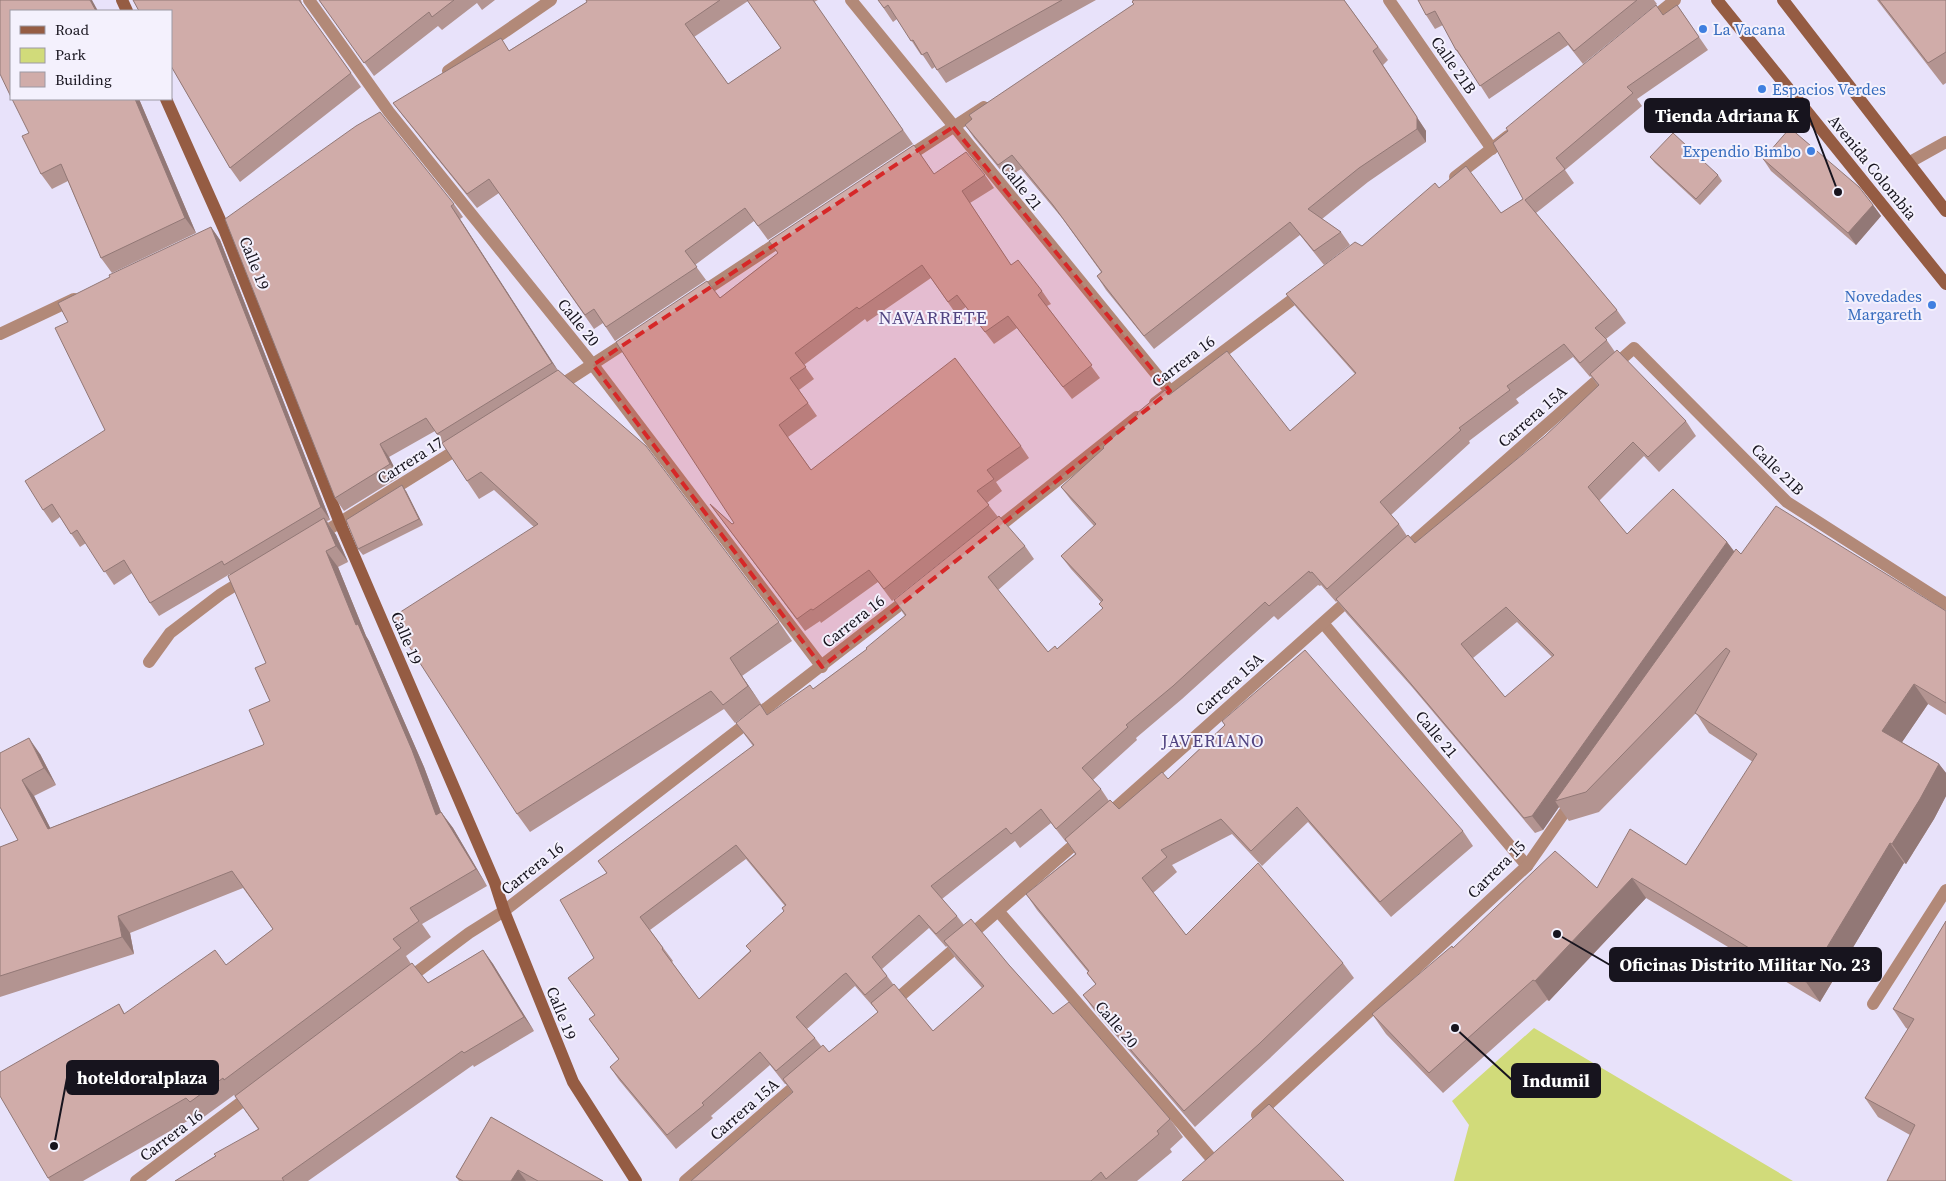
<svg xmlns="http://www.w3.org/2000/svg" width="1946" height="1181" font-family="'Source Serif 4',serif">
  <style>
    .green { fill: #d1db7a }
    .lines { fill: none; stroke-linecap: round; stroke-linejoin: round }
    .street { stroke: #b28978; stroke-width: 12 }
    .secondary { stroke: #955c43; stroke-width: 12 }
    .wall { fill: #b39491; fill-rule: evenodd }
    .shaded-wall { fill: #927876 }
    .building { fill: #d0aca9; stroke: #927876; fill-rule: evenodd }
    .marked { fill: #d62828; fill-opacity: 0.2; stroke: #d62828; stroke-width: 4; stroke-dasharray: 10 6; stroke-linejoin: round }
    .shop-dot { fill: #3f7fe0; stroke: #f4f1fd; stroke-width: 2 }
    .labels { text-anchor: middle; dominant-baseline: central; stroke-width: 4; stroke-linejoin: round; paint-order: stroke }
    .shop-label { font-size: 16px; fill: #366cbe; stroke: #f4f1fd; text-anchor: start }
    .street-label { font-size: 16px; fill: #17141e; stroke: #f4f1fd }
    .neighbourhood-label { font-size: 18px; letter-spacing: 1px; fill: #504380; stroke: #f4f1fd }
    .leader { fill: none; stroke: #17141e; stroke-width: 2 }
    .callout-dot { fill: #17141e; stroke: #f4f1fd; stroke-width: 2 }
    .callout { fill: #17141e; stroke: #17141e; stroke-width: 2 }
    .callout-label { font-size: 18px; text-anchor: middle; font-weight: bold; fill: #fff }
  </style>
  <rect width="100%" height="100%" fill="#e8e2fa"/>
  <polygon class="green" points="1534,1028 1793,1181 1454,1181 1469,1125 1452,1101"/>
  <g class="lines">
    <g class="street">
      <polyline points="309,0 389,112 593,365 822,667"/>
      <polyline points="851,0 1170,391"/>
      <polyline points="1389,0 1492,149"/>
      <polyline points="1648,22 1675,0"/>
      <polyline points="448,71 551,0"/>
      <polyline points="904,159 984,107"/>
      <polyline points="1910,162 1946,142"/>
      <polyline points="1455,177 1508,136"/>
      <polyline points="698,295 786,237"/>
      <polyline points="0,334 74,299"/>
      <polyline points="556,388 633,338"/>
      <polyline points="1155,403 1305,290"/>
      <polyline points="991,533 1137,417"/>
      <polyline points="318,536 464,445"/>
      <polyline points="1401,553 1634,348 1787,502 1946,604"/>
      <polyline points="1323,623 1527,866"/>
      <polyline points="149,662 170,633 221,594 247,578"/>
      <polyline points="1104,818 1354,595"/>
      <polyline points="999,912 1211,1158"/>
      <polyline points="405,981 469,933 504,911 910,597"/>
      <polyline points="1873,1004 1946,890"/>
      <polyline points="890,1005 1084,836"/>
      <polyline points="1257,1115 1527,866 1573,800"/>
      <polyline points="136,1181 252,1094"/>
      <polyline points="685,1181 802,1080"/>
    </g>
    <g class="secondary">
      <polyline points="122,0 127,11"/>
      <polyline points="1717,0 1946,284"/>
      <polyline points="1783,0 1946,211"/>
      <polyline points="166,99 224,229 340,523 495,883 504,911 573,1082 636,1181"/>
    </g>
  </g>
  <g class="wall">
    <polygon points="133,0 301,0 302,4 361,87 240,182 230,168"/>
    <polygon points="319,0 495,0 482,10 477,3 442,30 438,26 374,76"/>
    <path d="M586,0H818L814,2L913,144L768,240L754,221L695,265L706,280L615,341L603,323L594,329L499,193L477,208L403,116L393,103L510,50L587,2ZM748,1L781,48L728,84L694,37Z"/>
    <polygon points="878,0 1096,0 946,83 935,67 932,69 922,54 921,55 897,19 893,22"/>
    <polygon points="1132,0 1344,0 1388,60 1383,65 1426,131 1426,142 1368,182 1322,219 1341,232 1350,245 1324,265 1300,235 1154,349 1106,290 1097,276 1101,272 1062,218 1021,169 1007,178 974,138 965,125 1134,4"/>
    <polygon points="1418,0 1654,0 1657,4 1583,64 1568,45 1489,99 1466,63 1465,63 1456,50 1443,25 1435,29 1426,15"/>
    <polygon points="1877,0 1946,0 1946,83 1943,85"/>
    <path d="M1677,5L1708,50L1637,99L1642,106L1565,170L1574,183L1536,213L1617,310L1626,323L1606,339L1615,352L1686,421L1696,436L1659,472L1644,456L1599,501L1627,534L1727,542L1734,551L1741,554L1946,611V715L1928,704L1902,742L1939,764L1946,773V796L1934,819L1906,864L1904,863L1820,1002L1646,898L1549,1001L1547,1000L1443,1093L1386,1034L1372,1014L1453,948L1597,888L1686,865L1753,762L1709,733L1696,713L1599,812L1569,821L1559,807L1543,830L1535,833L1412,687L1347,614L1337,601L1336,602L1321,585L1320,586L1318,585L1278,620L1274,616L1182,699L1136,738L1137,740L1093,780L1101,789L1109,801L1119,809L1168,779L1225,725L1222,721L1463,831L1473,846L1391,917L1308,822L1262,866L1232,834L1172,865L1177,872L1153,893L1186,935L1343,963L1354,978L1269,1059L1195,1127L1094,1010L1083,995L1096,985L1087,973L1088,972L1037,910L1026,894L1075,854L1066,841V842L1051,823L1020,848L1015,841L942,899L957,916L964,925L1009,965L1053,1014L1170,1119L1183,1137L1170,1149L1172,1152L1137,1181H691L792,1092L786,1084H785L770,1065L711,1116L713,1118L676,1149L619,1080L610,1067L619,1060L589,1019L595,1015L568,978L594,958L607,874L598,861L753,746L736,723L760,704L768,715L813,689L867,649L905,616L894,600L1025,546L1034,559L998,590L1048,652L1057,649L1103,609L1099,604L1101,602L1071,569L1061,556L1094,526L1071,500L1061,487L1169,395L1290,431L1355,374L1296,307L1286,294L1362,246L1439,188L1501,213L1523,199L1663,15ZM1573,357L1590,377L1591,376L1598,386L1545,436L1415,543L1407,536L1399,524L1391,515L1470,443L1469,441L1519,403L1516,399ZM1517,622L1552,657L1505,697L1473,658ZM746,859L785,906L782,908L784,911L746,946L750,951L699,999L672,962L673,961L650,930ZM929,928L946,947L947,946L956,959L982,988L933,1031L893,984L882,969ZM855,986L878,1012L829,1052L821,1046L815,1038L807,1029Z"/>
    <polygon points="139,99 196,233 112,273 101,258 68,181 52,189 41,174 29,133"/>
    <polygon points="1650,157 1718,175 1722,181 1700,205 1655,163"/>
    <polygon points="1763,159 1873,205 1881,216 1856,245 1771,171"/>
    <polygon points="934,174 985,175 994,188 970,203 1011,265 1042,291 1051,304 1047,306 1100,378 1072,399 1017,328 994,344 966,307 956,314 931,278 867,322 865,319 804,365 814,379 799,390 817,416 788,437 811,470 1021,446 1029,458 996,482 1002,491 987,503 998,517 892,601 878,582 821,623 820,621 805,631 710,504 732,524 734,523 720,298 778,253 769,241"/>
    <polygon points="454,204 463,217 460,219 558,371 779,622 792,641 742,676 761,704 735,723 724,709 530,832 517,814 534,527 494,490 479,499 467,481 435,431 389,457 399,477 344,511 335,498 225,219"/>
    <polygon points="211,227 220,240 330,520 327,521 336,535 348,562 338,567 366,636 369,641 424,767 441,812 453,828 487,886 422,924 431,937 406,956 411,964 428,983 483,950 493,964 534,1031 474,1067 473,1065 308,1181 175,1181 258,1129 234,1095 201,1119 198,1115 83,1181 50,1181 48,1178 119,1004 125,1014 226,965 273,929 243,888 130,933 134,954 0,997 0,847 18,840 0,807 40,754 56,785 34,796 50,828 263,745 264,744 270,701 266,663 230,574 159,616 150,603 132,573 114,585 86,543 80,547 60,517 52,523 43,510 105,430 68,322"/>
    <polygon points="406,491 423,525 363,555 358,549"/>
    <polygon points="1946,921 1946,1181 1910,1135 1878,1117 1865,1098 1908,1029 1906,1028 1893,1009"/>
    <polygon points="491,1117 603,1181 459,1181 456,1177"/>
  </g>
  <g class="shaded-wall">
    <polygon points="90,0 92,0 98,11 96,11"/>
    <polygon points="1373,51 1426,131 1426,142 1417,129"/>
    <polygon points="135,99 139,99 196,233 185,218"/>
    <polygon points="1873,205 1881,216 1856,245 1848,233"/>
    <polygon points="451,206 460,219 561,375 552,363"/>
    <polygon points="211,227 220,240 330,520 321,507"/>
    <polygon points="380,444 389,457 399,477 390,464"/>
    <polygon points="402,485 406,491 423,525 419,519"/>
    <polygon points="324,518 336,535 348,562 336,546"/>
    <polygon points="1727,542 1738,557 1555,801 1559,807 1543,830 1532,816"/>
    <polygon points="326,551 338,567 366,636 369,641 424,767 448,831 436,815 356,625"/>
    <polygon points="730,658 742,676 761,704 748,686"/>
    <polygon points="1914,684 1928,704 1896,751 1882,731"/>
    <polygon points="29,738 40,754 56,785 44,768"/>
    <polygon points="1939,764 1946,773 1946,796 1934,819 1906,864 1892,844"/>
    <polygon points="22,780 34,796 59,845 48,829"/>
    <polygon points="441,812 453,828 487,886 476,869"/>
    <polygon points="1890,843 1904,863 1820,1002 1806,982"/>
    <polygon points="1632,878 1646,898 1549,1001 1535,981"/>
    <polygon points="118,916 130,933 134,954 122,937"/>
    <polygon points="483,950 493,964 534,1031 524,1017"/>
    <polygon points="518,1170 526,1181 511,1181"/>
  </g>
  <g class="building">
    <polygon points="0,0 90,0 96,11 11,11 11,97 0,74"/>
    <polygon points="133,0 299,0 351,73 230,168 171,66 171,11 139,11"/>
    <polygon points="319,0 454,0 432,17 429,12 364,63"/>
    <polygon points="586,0 720,0 685,24 728,84 781,48 747,0 813,0 903,130 758,226 745,208 685,251 697,267 606,327 594,309 585,315 489,179 467,194 393,103 501,38 509,51 587,2"/>
    <polygon points="878,0 1062,0 937,70 927,52 922,55 913,40 911,41 888,5 884,8"/>
    <polygon points="1134,0 1344,0 1378,47 1373,51 1417,117 1417,129 1359,168 1308,209 1341,232 1314,251 1290,222 1144,336 1097,276 1102,272 1053,205 1012,155 998,165 965,125 972,119 969,115 1134,4 1132,2"/>
    <polygon points="1418,0 1637,0 1574,51 1559,32 1480,86 1457,50 1456,50 1435,11 1426,15"/>
    <polygon points="1879,0 1946,0 1946,52 1928,63"/>
    <path d="M1656,5L1663,15L1677,5L1699,37L1627,87L1633,93L1556,158L1565,169L1525,200L1617,310L1595,328L1607,340L1580,363L1564,344L1507,386L1510,390L1459,428L1461,430L1380,502L1399,524L1327,589L1312,572L1310,573L1309,571L1269,606L1265,602L1173,686L1126,725L1128,727L1082,768L1101,789L1056,829L1041,809L1011,834L1006,828L931,886L957,916L936,934L919,915L872,957L887,976L865,995L846,973L843,975L796,1017L815,1038L776,1071L760,1052L702,1103L704,1105L667,1135L610,1067L619,1059L589,1019L595,1015L568,978L594,958L560,900L607,873L598,861L754,745L736,723L760,704L767,715L810,685L813,689L867,649L866,648L906,615L894,600L999,516L1025,546L988,577L1048,652L1055,646L1057,649L1103,608L1099,604L1103,600L1061,556L1096,524L1061,487L1104,448L1103,447L1138,414L1137,413L1165,390L1169,395L1227,351L1290,431L1356,373L1286,294L1355,242L1362,246L1435,183L1439,188L1466,166L1501,213L1523,199L1493,143L1508,131L1506,128ZM736,845L786,905L782,908L784,911L746,946L751,951L699,999L662,949L663,948L640,917Z"/>
    <polygon points="12,99 135,99 185,218 101,258 61,164 41,174 22,136 29,133"/>
    <polygon points="380,112 454,204 451,206 552,363 437,434 426,418 380,444 390,464 335,498 225,219 356,126"/>
    <polygon points="1790,128 1859,187 1873,205 1848,233 1763,159"/>
    <polygon points="1673,133 1718,175 1696,199 1650,157"/>
    <polygon points="914,145 934,174 966,152 985,175 962,191 1011,265 1018,260 1042,291 1038,295 1092,365 1063,387 1008,316 985,332 957,295 948,302 922,265 859,309 857,307 795,353 806,367 790,378 808,403 779,425 811,470 955,358 1021,446 987,470 994,479 977,491 989,505 884,589 869,570 813,610 811,609 797,619 710,504 732,524 734,523 616,342 707,281 720,298 778,253 769,241"/>
    <polygon points="211,227 321,507 224,565 222,561 150,603 124,560 104,572 77,530 71,534 52,504 43,510 25,481 105,430 55,328 68,322 58,303 110,277 109,275"/>
    <path d="M1617,350L1686,421L1648,457L1633,442L1588,487L1627,534L1673,489L1727,542L1532,816L1524,818L1401,672L1336,599L1408,535L1415,543L1545,436L1599,385L1590,374ZM1506,607L1554,655L1505,697L1461,644Z"/>
    <polygon points="558,370 646,446 779,622 730,658 748,686 723,705 711,691 517,814 391,618 538,524 481,472 467,481 442,443"/>
    <polygon points="402,485 419,519 358,549 346,520"/>
    <polygon points="1776,506 1946,611 1946,703 1914,684 1882,731 1939,764 1920,799 1892,844 1890,843 1806,982 1632,878 1535,981 1533,980 1429,1073 1372,1014 1452,946 1453,948 1555,851 1597,888 1630,829 1686,865 1757,754 1695,713 1730,651 1726,648 1586,792 1555,801 1736,549 1741,554"/>
    <polygon points="324,518 336,546 326,551 356,625 358,624 412,750 436,815 441,812 476,869 410,908 419,921 393,939 401,948 224,1080 223,1078 190,1102 186,1098 48,1178 0,1096 0,1072 119,1004 124,1014 215,950 226,965 273,929 232,871 118,916 122,937 0,976 0,847 18,840 0,807 0,753 29,738 44,768 22,780 48,829 263,745 264,744 249,710 270,701 255,668 266,663 228,576"/>
    <polygon points="1305,650 1463,831 1380,902 1297,807 1251,851 1221,819 1161,850 1167,857 1142,878 1186,935 1258,863 1343,963 1259,1044 1184,1111 1083,995 1096,984 1087,973 1089,971 1026,894 1076,854 1065,839 1110,800 1119,809 1162,772 1168,779 1225,725 1222,721"/>
    <polygon points="971,919 1009,965 1053,1014 1069,1002 1170,1119 1157,1131 1159,1134 1106,1179 1101,1172 1091,1181 691,1181 793,1092 783,1079 823,1045 829,1052 878,1012 871,1003 894,984 933,1031 984,986 944,941"/>
    <polygon points="1946,921 1946,1181 1887,1181 1915,1125 1865,1098 1914,1019 1893,1009"/>
    <polygon points="483,950 524,1017 464,1053 462,1051 282,1178 284,1181 175,1181 216,1156 214,1154 259,1129 235,1096 412,963 428,983"/>
    <polygon points="1269,1104 1344,1181 1182,1181"/>
    <polygon points="491,1117 603,1181 538,1181 518,1170 511,1181 463,1181 456,1177"/>
  </g>
  <path class="marked" d="M953,127L1170,391L822,667L593,365Z"/>
  <g class="shop-dot">
    <circle cx="1703" cy="29" r="5"/>
    <circle cx="1762" cy="89" r="5"/>
    <circle cx="1811" cy="151" r="5"/>
    <circle cx="1932" cy="305" r="5"/>
  </g>
  <g class="labels">
    <g class="shop-label">
      <text x="1713" y="29">La Vacana</text>
      <text x="1772" y="89">Espacios Verdes</text>
      <text x="1801" y="151" text-anchor="end">Expendio Bimbo</text>
      <text x="1922" y="296" text-anchor="end">Novedades<tspan x="1922" dy="18">Margareth</tspan></text>
    </g>
    <g class="street-label">
      <text transform="translate(1454 65) rotate(55)">Calle 21B</text>
      <text transform="translate(1873 167) rotate(51)">Avenida Colombia</text>
      <text transform="translate(1022 186) rotate(51)">Calle 21</text>
      <text transform="translate(255 263) rotate(68)">Calle 19</text>
      <text transform="translate(579 322) rotate(51)">Calle 20</text>
      <text transform="translate(1183 361) rotate(-37)">Carrera 16</text>
      <text transform="translate(1532 416) rotate(-41)">Carrera 15A</text>
      <text transform="translate(410 460) rotate(-32)">Carrera 17</text>
      <text transform="translate(1778 469) rotate(44)">Calle 21B</text>
      <text transform="translate(853 621) rotate(-38)">Carrera 16</text>
      <text transform="translate(407 638) rotate(67)">Calle 19</text>
      <text transform="translate(1229 684) rotate(-42)">Carrera 15A</text>
      <text transform="translate(1437 734) rotate(50)">Calle 21</text>
      <text transform="translate(532 868) rotate(-38)">Carrera 16</text>
      <text transform="translate(1496 869) rotate(-45)">Carrera 15</text>
      <text transform="translate(562 1013) rotate(68)">Calle 19</text>
      <text transform="translate(1117 1024) rotate(49)">Calle 20</text>
      <text transform="translate(744 1109) rotate(-41)">Carrera 15A</text>
      <text transform="translate(171 1135) rotate(-37)">Carrera 16</text>
    </g>
    <g class="neighbourhood-label">
      <text x="933" y="317">NAVARRETE</text>
      <text x="1213" y="740">JAVERIANO</text>
    </g>
  </g>
  <path class="leader" d="M1838 192L1809 116M1557 934L1610 965M54 1146L67 1078M1455 1028L1512 1080"/>
  <g class="callout-dot">
    <circle cx="1838" cy="192" r="5"/>
    <circle cx="1557" cy="934" r="5"/>
    <circle cx="54" cy="1146" r="5"/>
    <circle cx="1455" cy="1028" r="5"/>
  </g>
  <g class="callout">
    <rect x="1645" y="99" width="164" height="33" rx="5"/>
    <rect x="1610" y="948" width="271" height="33" rx="5"/>
    <rect x="67" y="1061" width="151" height="33" rx="5"/>
    <rect x="1512" y="1064" width="88" height="33" rx="5"/>
  </g>
  <g class="callout-label">
    <text x="1727" y="122">Tienda Adriana K</text>
    <text x="1745" y="971">Oficinas Distrito Militar No. 23</text>
    <text x="142" y="1084">hoteldoralplaza</text>
    <text x="1556" y="1087">Indumil</text>
  </g>
  <rect x="10" y="10" width="162" height="90" fill="#f4f1fd" stroke="#9c99a4"/>
  <rect x="20" y="26" width="25" height="8" fill="#955c43" stroke="#9c99a4"/>
  <text x="55" y="35" font-size="15" fill="#17141e">Road</text>
  <rect x="20" y="48" width="25" height="15" fill="#d1db7a" stroke="#9c99a4"/>
  <text x="55" y="60" font-size="15" fill="#17141e">Park</text>
  <rect x="20" y="72" width="25" height="15" fill="#d0aca9" stroke="#9c99a4"/>
  <text x="55" y="85" font-size="15" fill="#17141e">Building</text>
</svg>
